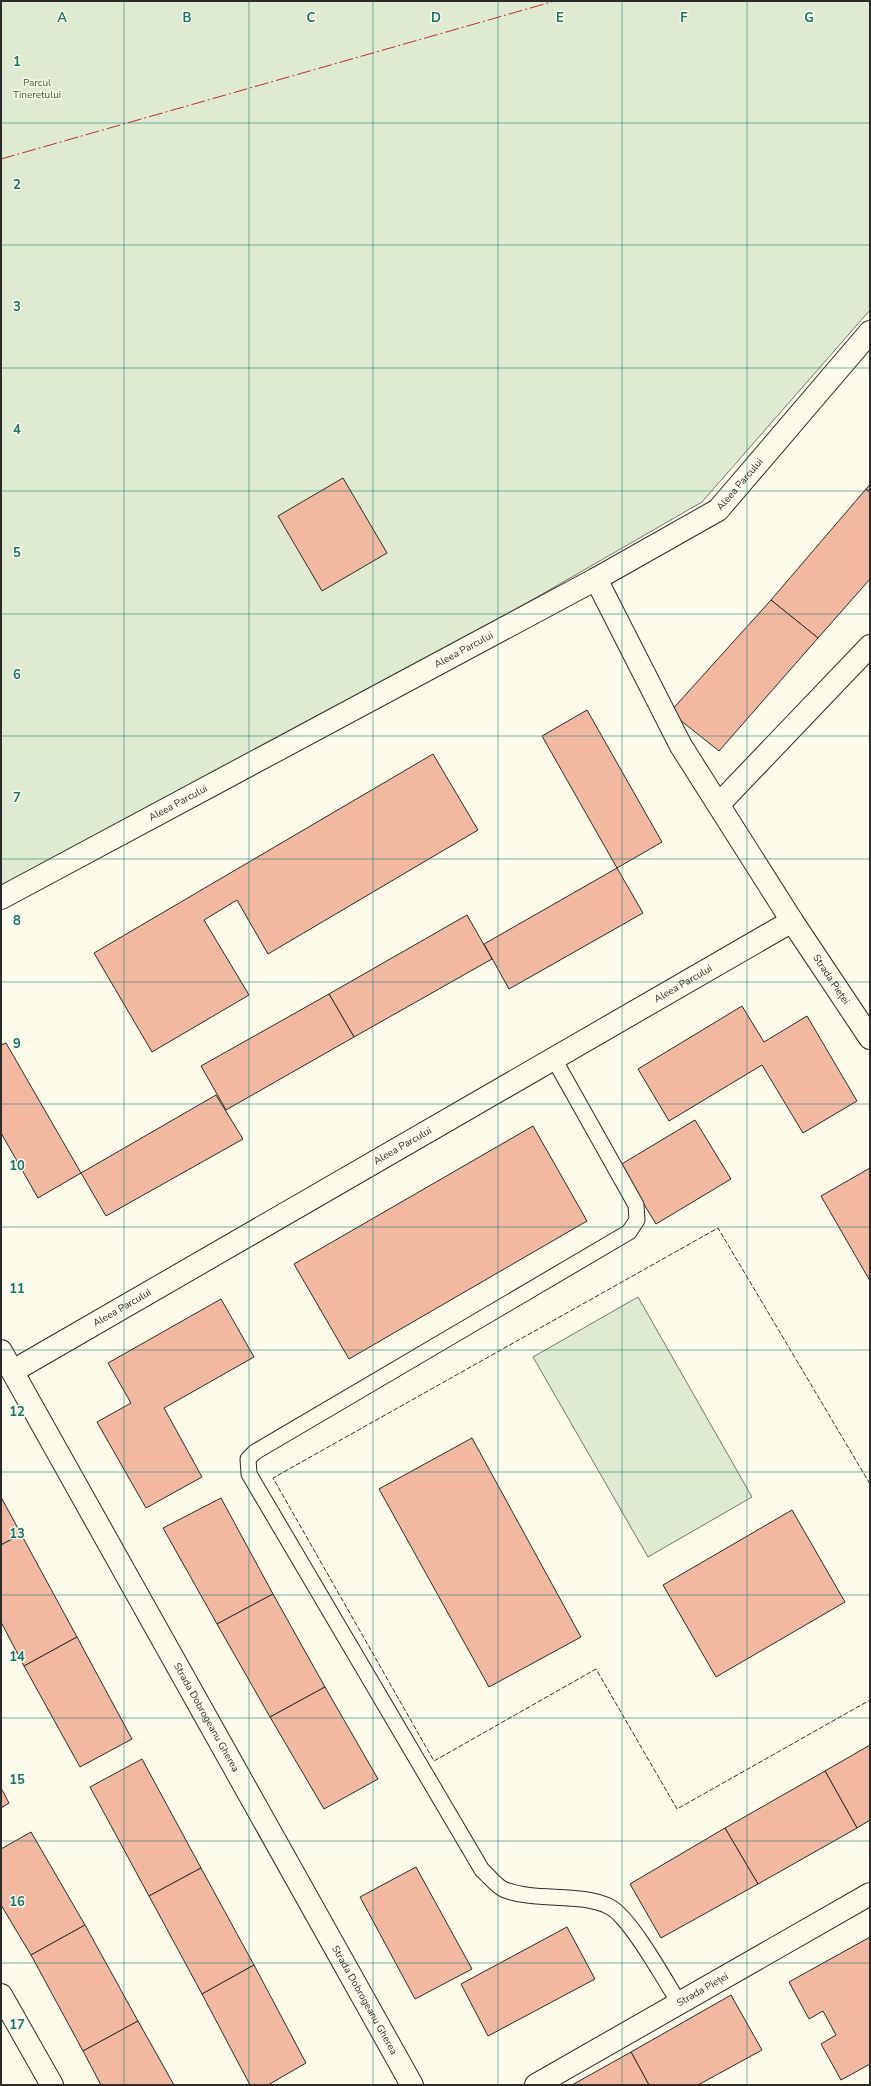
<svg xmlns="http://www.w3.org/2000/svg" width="871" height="2086" font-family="'Nunito Sans',sans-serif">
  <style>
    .green { fill: #deebd1; stroke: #74746e }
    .building { fill: #f2b8a0; stroke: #2b2b2b }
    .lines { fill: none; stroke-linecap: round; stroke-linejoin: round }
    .service-casing { stroke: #2b2b2b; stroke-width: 17 }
    .minor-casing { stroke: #2b2b2b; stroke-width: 24 }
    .service { stroke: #fdfbea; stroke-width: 15 }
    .minor { stroke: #fdfbea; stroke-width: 22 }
    .fence { stroke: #2b2b2b; stroke-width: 1; stroke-dasharray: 5 2; stroke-linecap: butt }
    .power { stroke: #c62828; stroke-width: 1; stroke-dasharray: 14 3 2 3; stroke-linecap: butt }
    .grid { fill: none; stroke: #0f766e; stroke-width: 1; stroke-opacity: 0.55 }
    .labels { text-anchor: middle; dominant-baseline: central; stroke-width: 3; stroke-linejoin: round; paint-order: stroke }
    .park-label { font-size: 10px; fill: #34623c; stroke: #fdfbea }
    .street-label { font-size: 10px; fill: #2b2b2b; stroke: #fdfbea }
    .grid-label { font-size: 13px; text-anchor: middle; font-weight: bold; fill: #0f766e; stroke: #fdfbea; stroke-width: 3; stroke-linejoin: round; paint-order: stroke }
  </style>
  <rect width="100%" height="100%" fill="#fdfbea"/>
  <g class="green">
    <polygon points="1,1 870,1 870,310 702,502 1,906"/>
    <polygon points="638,1297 752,1497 648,1557 533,1357"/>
  </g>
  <g class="building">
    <polygon points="343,478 387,553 322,591 278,516"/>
    <polygon points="870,484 870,492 866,489"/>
    <polygon points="866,489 870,492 870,579 818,638 771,600"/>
    <polygon points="771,600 818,638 719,751 670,712"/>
    <polygon points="587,710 662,842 617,868 542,736"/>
    <polygon points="433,754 478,830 268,954 237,900 204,920 249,995 152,1052 94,953"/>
    <polygon points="617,868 643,913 509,989 484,944"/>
    <polygon points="467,915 492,959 354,1037 329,994"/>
    <polygon points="329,994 354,1037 226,1110 201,1066"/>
    <polygon points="742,1006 764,1042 807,1016 857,1101 803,1133 762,1065 669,1121 638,1069"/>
    <polygon points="6,1043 81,1173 38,1198 1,1133 1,1045"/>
    <polygon points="216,1095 243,1139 106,1216 81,1173"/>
    <polygon points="695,1120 731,1179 656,1224 620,1165"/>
    <polygon points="533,1126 587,1221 349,1359 294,1264"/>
    <polygon points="870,1168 870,1281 821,1196"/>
    <polygon points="221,1299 254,1357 164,1408 202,1477 146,1508 97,1422 131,1403 108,1363"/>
    <polygon points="472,1438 581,1637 489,1687 379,1489"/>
    <polygon points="1,1497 21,1534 1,1545"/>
    <polygon points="221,1498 273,1594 217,1624 163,1528"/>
    <polygon points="792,1510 845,1602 716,1677 663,1585"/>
    <polygon points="21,1534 77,1637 24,1666 1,1622 1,1545"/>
    <polygon points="273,1594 325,1687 270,1717 217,1624"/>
    <polygon points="77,1637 132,1739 80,1767 24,1666"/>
    <polygon points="325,1687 378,1779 324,1809 270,1717"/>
    <polygon points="870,1745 870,1820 857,1828 825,1771"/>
    <polygon points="142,1759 201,1868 149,1896 90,1787"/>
    <polygon points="825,1771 857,1828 758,1884 725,1828"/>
    <polygon points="1,1788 9,1803 1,1808"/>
    <polygon points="725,1828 758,1884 661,1938 630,1884"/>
    <polygon points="31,1832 85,1925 31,1955 1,1905 1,1849"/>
    <polygon points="416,1867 472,1969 415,1999 360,1897"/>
    <polygon points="201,1868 254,1965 202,1994 149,1896"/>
    <polygon points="85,1925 138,2021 83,2051 31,1955"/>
    <polygon points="567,1927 595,1979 488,2036 461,1984"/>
    <polygon points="870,1937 870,2064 841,2080 821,2044 836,2035 823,2011 809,2019 789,1982"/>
    <polygon points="254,1965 306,2063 268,2085 250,2085 202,1994"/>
    <polygon points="731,1995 762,2050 698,2085 649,2085 631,2052"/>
    <polygon points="138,2021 174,2085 101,2085 83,2051"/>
    <polygon points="631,2052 649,2085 572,2085"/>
  </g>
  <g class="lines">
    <g class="service-casing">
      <path id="service" d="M554,1059L636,1205L637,1220L629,1232L255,1452L248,1459L249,1474L482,1870C489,1876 497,1887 505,1890C537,1902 581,1892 610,1907C630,1917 666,1982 679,2003"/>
    </g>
    <g class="minor-casing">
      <g id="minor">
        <path id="s1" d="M596,579L681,746L792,921L870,1038"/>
        <polyline points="719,804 870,646"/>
        <path id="s2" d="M1,898L596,579L718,510L870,332"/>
        <path id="s3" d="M1,1351L412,2085"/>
        <path id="s4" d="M13,1371L792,921"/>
        <polyline points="1,1995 52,2085"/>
        <path id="s5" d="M536,2085L870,1894"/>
      </g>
    </g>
    <use href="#service" class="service"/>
    <use href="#minor" class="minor"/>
    <polyline class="fence" points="870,1484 718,1228 273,1478 434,1761 596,1669 677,1809 870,1700"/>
    <polyline class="power" points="1,159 555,1"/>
  </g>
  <path class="grid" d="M124,1V2085M249,1V2085M373,1V2085M498,1V2085M622,1V2085M747,1V2085M1,123H870M1,245H870M1,368H870M1,491H870M1,614H870M1,736H870M1,859H870M1,982H870M1,1104H870M1,1227H870M1,1350H870M1,1472H870M1,1595H870M1,1718H870M1,1841H870M1,1963H870"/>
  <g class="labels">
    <g class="park-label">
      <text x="37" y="83">Parcul<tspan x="37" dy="12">Tineretului</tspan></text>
    </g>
    <g class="street-label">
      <text stroke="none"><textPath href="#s2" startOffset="849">Aleea Parcului</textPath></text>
      <text stroke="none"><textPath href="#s2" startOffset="525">Aleea Parcului</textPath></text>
      <text stroke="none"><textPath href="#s2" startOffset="201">Aleea Parcului</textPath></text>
      <text stroke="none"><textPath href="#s1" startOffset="465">Strada Pieței</textPath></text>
      <text stroke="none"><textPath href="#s4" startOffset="774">Aleea Parcului</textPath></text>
      <text stroke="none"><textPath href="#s4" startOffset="450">Aleea Parcului</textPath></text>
      <text stroke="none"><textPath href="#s4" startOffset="126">Aleea Parcului</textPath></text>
      <text stroke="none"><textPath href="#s3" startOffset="420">Strada Dobrogeanu Gherea</textPath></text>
      <text stroke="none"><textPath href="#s5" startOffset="192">Strada Pieței</textPath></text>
      <text stroke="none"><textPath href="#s3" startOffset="744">Strada Dobrogeanu Gherea</textPath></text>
    </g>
  </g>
  <g class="grid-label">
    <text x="62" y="22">A</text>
    <text x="187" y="22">B</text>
    <text x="311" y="22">C</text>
    <text x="436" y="22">D</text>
    <text x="560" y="22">E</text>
    <text x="684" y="22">F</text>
    <text x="809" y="22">G</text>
    <text x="17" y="66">1</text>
    <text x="17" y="189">2</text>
    <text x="17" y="311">3</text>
    <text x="17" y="434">4</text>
    <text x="17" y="557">5</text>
    <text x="17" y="679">6</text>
    <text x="17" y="802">7</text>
    <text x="17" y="925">8</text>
    <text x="17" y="1048">9</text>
    <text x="17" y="1170">10</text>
    <text x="17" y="1293">11</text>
    <text x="17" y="1416">12</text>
    <text x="17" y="1538">13</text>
    <text x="17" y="1661">14</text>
    <text x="17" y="1784">15</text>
    <text x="17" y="1906">16</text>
    <text x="17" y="2029">17</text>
  </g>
  <rect width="871" height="2086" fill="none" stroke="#2b2b2b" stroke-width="4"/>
</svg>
